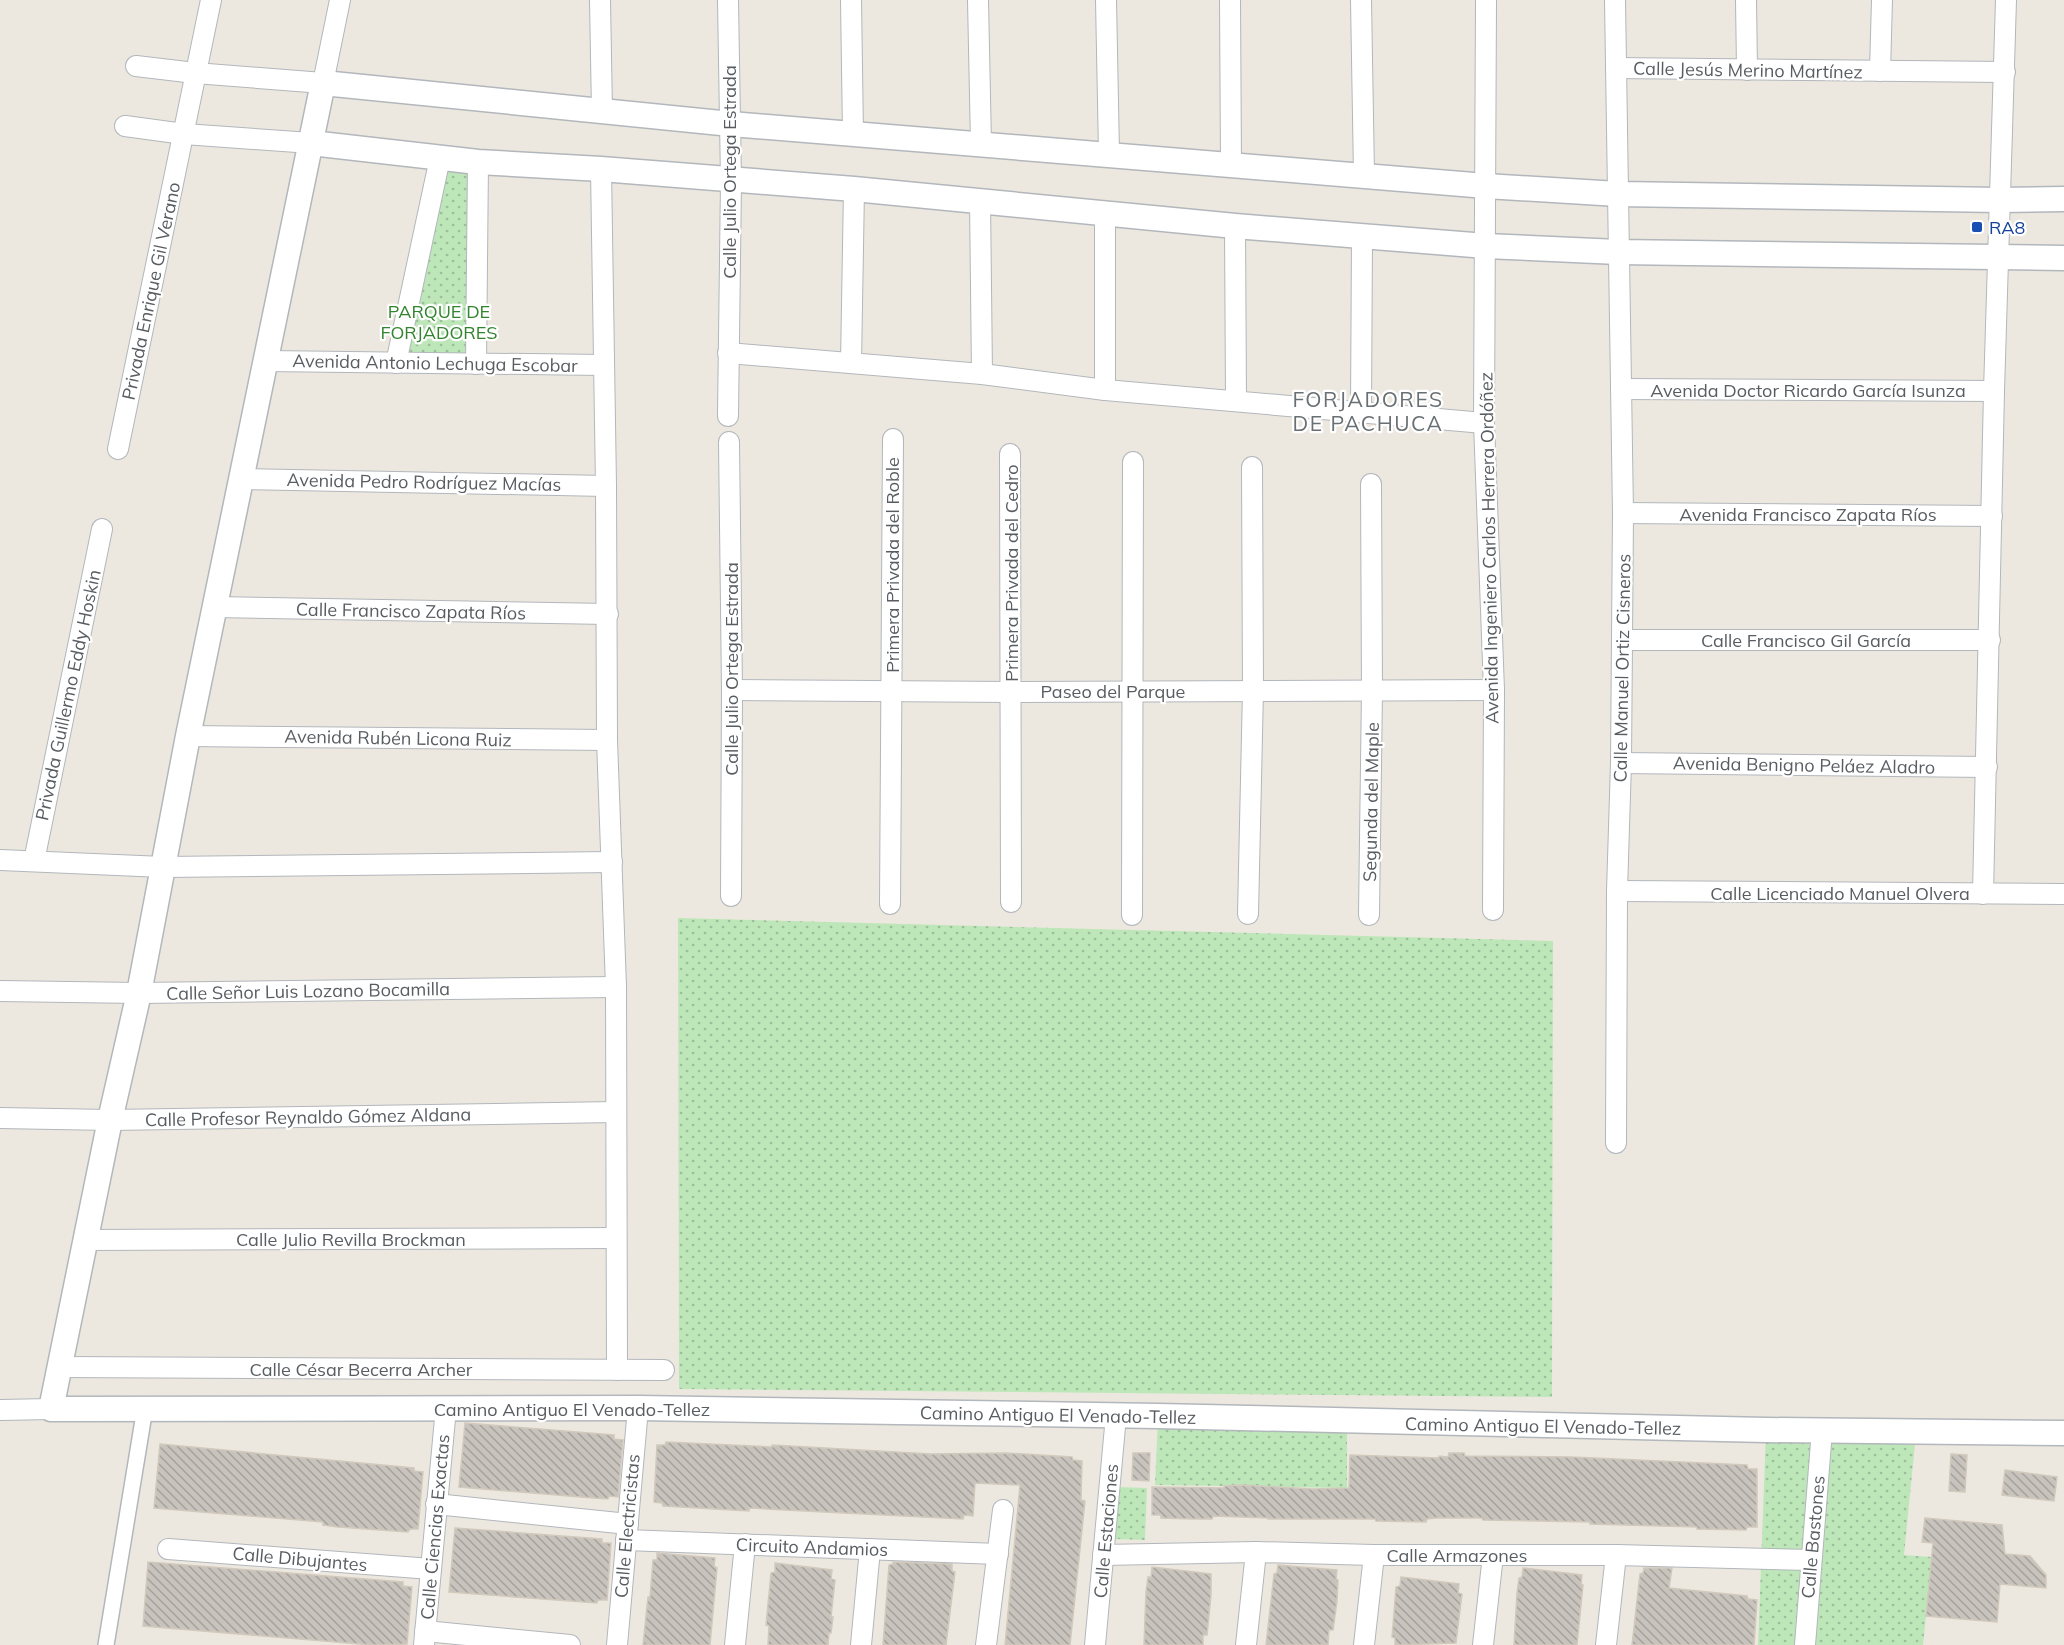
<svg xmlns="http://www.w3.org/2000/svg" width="2064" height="1645" font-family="Mulish,sans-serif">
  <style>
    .green { fill: url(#green-dots) }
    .building { fill: url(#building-back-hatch); stroke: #d2c9bd; stroke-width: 1.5 }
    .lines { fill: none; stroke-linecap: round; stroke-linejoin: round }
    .pedestrian-casing { stroke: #b2b7bc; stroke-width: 18 }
    .minor-casing { stroke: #b2b7bc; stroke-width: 22 }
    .tertiary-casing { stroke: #b2b7bc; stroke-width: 27 }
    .pedestrian { stroke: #fff; stroke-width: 15 }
    .minor { stroke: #fff; stroke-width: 20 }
    .tertiary { stroke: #fff; stroke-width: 24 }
    .transit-dot { fill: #1a4fb4; stroke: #fff; stroke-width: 2 }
    .labels { text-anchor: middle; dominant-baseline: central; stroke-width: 4.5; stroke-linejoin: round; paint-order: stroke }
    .street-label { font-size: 18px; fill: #585d62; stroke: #fff }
    .transit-label { font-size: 18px; fill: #164399; stroke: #fff; text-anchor: start }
    .park-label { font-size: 18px; fill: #32842e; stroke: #fff }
    .quarter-label { font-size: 21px; letter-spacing: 1.5px; fill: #697074; stroke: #fff }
  </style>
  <defs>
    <pattern id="green-dots" width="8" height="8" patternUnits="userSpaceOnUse" patternTransform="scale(1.5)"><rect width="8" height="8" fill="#bee7b9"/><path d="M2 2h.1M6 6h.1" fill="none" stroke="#9dbe9a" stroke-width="1.8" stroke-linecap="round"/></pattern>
    <pattern id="building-back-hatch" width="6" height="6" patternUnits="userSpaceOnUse" patternTransform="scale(1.5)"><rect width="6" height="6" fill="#c8c3bc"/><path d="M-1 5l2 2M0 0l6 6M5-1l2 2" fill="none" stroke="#a5a29c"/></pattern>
  </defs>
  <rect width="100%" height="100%" fill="#ede8df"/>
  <g class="green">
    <polygon points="443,164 475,165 466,354 401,358"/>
    <polygon points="678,918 1553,941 1552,1397 679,1389"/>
    <polygon points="1158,1419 1347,1427 1347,1488 1155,1485"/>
    <polygon points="1766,1432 1916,1434 1904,1555 1932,1557 1923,1645 1758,1645"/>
    <polygon points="1117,1487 1147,1488 1145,1540 1115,1539"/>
  </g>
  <g class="building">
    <polygon points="465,1423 614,1435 614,1439 623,1440 618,1497 609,1496 608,1499 593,1498 459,1487"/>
    <polygon points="666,1442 772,1447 772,1445 790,1446 931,1454 1006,1453 1072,1457 1073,1460 1082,1461 1081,1500 1085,1501 1070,1645 1005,1645 1020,1485 975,1483 973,1516 964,1515 963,1519 784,1510 749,1508 749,1511 663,1506 662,1503 654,1502 657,1445 665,1445"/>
    <polygon points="160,1444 414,1468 414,1471 423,1472 418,1529 410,1529 408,1532 338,1527 323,1525 323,1522 154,1508"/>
    <polygon points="1133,1453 1150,1453 1149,1481 1132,1480"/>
    <polygon points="1449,1453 1464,1453 1465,1456 1572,1457 1747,1465 1748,1469 1757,1469 1757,1527 1747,1527 1746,1530 1697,1529 1697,1527 1590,1524 1590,1522 1483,1520 1482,1518 1436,1518 1427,1519 1426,1522 1376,1521 1375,1519 1268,1519 1267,1518 1213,1516 1212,1519 1192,1519 1161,1518 1161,1515 1152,1515 1152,1487 1224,1488 1224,1486 1243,1485 1312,1489 1349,1488 1350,1455 1439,1458 1439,1456 1448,1457"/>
    <polygon points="1951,1454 1967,1455 1965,1492 1949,1491"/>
    <polygon points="2005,1470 2057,1477 2054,1501 2002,1495"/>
    <polygon points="1925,1518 2002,1525 2005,1554 2030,1556 2046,1575 2046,1588 2000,1584 1997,1622 1926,1616 1933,1543 1922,1542"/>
    <polygon points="455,1528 602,1539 602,1543 611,1543 607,1600 598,1600 597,1603 449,1592"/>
    <polygon points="657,1553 715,1558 714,1566 717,1568 710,1645 643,1645 648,1597 650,1597 653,1560 657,1560"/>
    <polygon points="148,1562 403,1582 403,1586 412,1587 407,1644 372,1645 143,1626"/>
    <polygon points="893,1562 952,1564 952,1571 955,1572 946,1645 883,1645 889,1565 893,1564"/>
    <polygon points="775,1563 832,1570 831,1579 835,1580 831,1617 833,1617 831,1633 829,1633 828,1645 768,1645 769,1626 766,1625 771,1573 775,1572"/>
    <polygon points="1278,1565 1337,1570 1336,1579 1338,1580 1337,1601 1333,1630 1329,1630 1328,1645 1266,1645 1274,1574 1277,1573"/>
    <polygon points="1152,1567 1211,1574 1211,1595 1207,1635 1203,1635 1203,1645 1144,1645 1146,1592 1148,1577 1151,1577"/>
    <polygon points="1523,1568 1582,1575 1581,1584 1583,1585 1577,1645 1514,1645 1517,1593 1519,1578 1522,1577"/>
    <polygon points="1644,1568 1672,1568 1669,1588 1747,1596 1748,1599 1757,1600 1754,1645 1632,1645 1640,1574 1643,1573"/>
    <polygon points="1401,1577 1459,1584 1458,1593 1462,1594 1456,1643 1395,1645 1395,1638 1392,1637 1393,1625 1396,1587 1400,1586"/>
  </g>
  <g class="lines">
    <g class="pedestrian-casing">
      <polyline id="pedestrian" points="106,1645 145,1408"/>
    </g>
    <g class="minor-casing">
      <g id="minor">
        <polyline points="600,0 602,112"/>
        <polyline points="851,0 853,134"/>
        <polyline points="978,0 981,144"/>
        <polyline points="1106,0 1109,153"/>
        <polyline points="1230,0 1231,165"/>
        <polyline points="1361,0 1364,175"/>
        <polyline points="1486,0 1484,423 1494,690 1493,910"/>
        <polyline points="1615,0 1623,513 1621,763 1617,891 1616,1143"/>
        <polyline points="1746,0 1747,70"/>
        <polyline points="136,66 195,73 323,83 340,0"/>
        <polyline points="1616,68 2005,72"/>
        <polyline points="1880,71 1882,0"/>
        <polyline points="125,126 184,134 311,143"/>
        <polyline points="601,169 606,486 607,740 616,987 617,1370"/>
        <polyline points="980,200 982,374"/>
        <polyline points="1235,226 1236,401"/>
        <polyline points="728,353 982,374 1105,390 1484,423"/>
        <polyline points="266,361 604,365"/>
        <polyline points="396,363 440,158"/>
        <polyline points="851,363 854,189"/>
        <polyline points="476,364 478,162"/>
        <polyline points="1621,389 1994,391"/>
        <polyline points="1105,390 1105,212"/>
        <polyline points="1361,412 1362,236"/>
        <polyline points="728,416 731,181 728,0"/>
        <polyline points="729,442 732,690 731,896"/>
        <polyline points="118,449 211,0"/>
        <polyline points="1010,454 1011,902"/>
        <polyline points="241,479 606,486"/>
        <polyline points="1623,513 1992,516"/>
        <polyline points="215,607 608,614"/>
        <polyline points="1623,640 1990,640"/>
        <polyline points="732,690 1012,692 1494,690"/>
        <polyline points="188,736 607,740"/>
        <polyline points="1621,763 1987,767"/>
        <polyline points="0,860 163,867 612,862"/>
        <polyline points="34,861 102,529"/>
        <polyline points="1617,891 2064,894"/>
        <polyline points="1983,894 1994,391 2006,0"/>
        <polyline points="890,904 893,439"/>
        <polyline points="1248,914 1253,690 1252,467"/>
        <polyline points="1132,915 1133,462"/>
        <polyline points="1369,915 1372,690 1371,484"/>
        <polyline points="0,991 139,993 616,987"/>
        <polyline points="0,1118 110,1120 616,1112"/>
        <polyline points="85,1240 616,1238"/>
        <polyline points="59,1367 664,1370"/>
        <polyline points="0,1410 51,1409"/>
        <polyline points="436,1504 628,1524"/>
        <polyline points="626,1540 998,1554"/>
        <polyline points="168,1549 431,1569"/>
        <polyline points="1103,1555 1256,1552 1374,1555 1616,1555 1811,1560"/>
        <polyline points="425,1631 570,1645"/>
        <polyline points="424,1645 446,1408"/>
        <polyline points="617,1645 638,1408"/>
        <polyline points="735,1645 745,1544"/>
        <polyline points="861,1645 870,1549"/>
        <polyline points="986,1645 1003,1510"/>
        <polyline points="1095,1645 1116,1416"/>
        <polyline points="1246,1645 1256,1552"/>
        <polyline points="1364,1645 1374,1555"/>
        <polyline points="1483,1645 1493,1555"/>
        <polyline points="1606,1645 1616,1555"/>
        <polyline points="1805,1645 1822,1430"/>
      </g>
    </g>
    <g class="tertiary-casing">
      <g id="tertiary">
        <polyline points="311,143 478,162 601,169 854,189 1235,226 1486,246 1618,252 2064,258"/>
        <polyline points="2064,199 2000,200 1618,194 1486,186 731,124 323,83 188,736 139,993 110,1120 51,1409 638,1408 1158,1416 1766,1430 2064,1433"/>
      </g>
    </g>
    <use href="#pedestrian" class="pedestrian"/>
    <use href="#minor" class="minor"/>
    <use href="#tertiary" class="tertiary"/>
  </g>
  <rect class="transit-dot" x="1971" y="221" width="12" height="12" rx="3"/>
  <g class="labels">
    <g class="street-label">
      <text transform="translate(1748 70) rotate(1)">Calle Jesús Merino Martínez</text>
      <text transform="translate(729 172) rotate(-90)">Calle Julio Ortega Estrada</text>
      <text transform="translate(151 291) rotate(-78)">Privada Enrique Gil Verano</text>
      <text transform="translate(435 363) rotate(1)">Avenida Antonio Lechuga Escobar</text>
      <text x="1808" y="390">Avenida Doctor Ricardo García Isunza</text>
      <text transform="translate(424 482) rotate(1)">Avenida Pedro Rodríguez Macías</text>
      <text x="1808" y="514">Avenida Francisco Zapata Ríos</text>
      <text transform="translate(1489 548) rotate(-91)">Avenida Ingeniero Carlos Herrera Ordóñez</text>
      <text transform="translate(892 565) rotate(-90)">Primera Privada del Roble</text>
      <text transform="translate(1011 573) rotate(-90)">Primera Privada del Cedro</text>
      <text transform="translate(411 611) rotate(1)">Calle Francisco Zapata Ríos</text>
      <text x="1806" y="640">Calle Francisco Gil García</text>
      <text transform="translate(1622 668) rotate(-89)">Calle Manuel Ortiz Cisneros</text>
      <text transform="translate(731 669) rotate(-90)">Calle Julio Ortega Estrada</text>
      <text x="1113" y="691">Paseo del Parque</text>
      <text transform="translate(68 695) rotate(-78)">Privada Guillermo Eddy Hoskin</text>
      <text transform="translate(398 738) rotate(1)">Avenida Rubén Licona Ruiz</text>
      <text transform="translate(1804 765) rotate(1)">Avenida Benigno Peláez Aladro</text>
      <text transform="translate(1371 802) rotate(-89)">Segunda del Maple</text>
      <text x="1840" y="893">Calle Licenciado Manuel Olvera</text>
      <text transform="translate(308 991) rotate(-1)">Calle Señor Luis Lozano Bocamilla</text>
      <text transform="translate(308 1117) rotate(-1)">Calle Profesor Reynaldo Gómez Aldana</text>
      <text x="351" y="1239">Calle Julio Revilla Brockman</text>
      <text x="361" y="1369">Calle César Becerra Archer</text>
      <text x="572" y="1409">Camino Antiguo El Venado-Tellez</text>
      <text transform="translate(1058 1415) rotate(1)">Camino Antiguo El Venado-Tellez</text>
      <text transform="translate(1543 1426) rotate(1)">Camino Antiguo El Venado-Tellez</text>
      <text transform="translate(627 1526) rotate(-85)">Calle Electricistas</text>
      <text transform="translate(435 1527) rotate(-85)">Calle Ciencias Exactas</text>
      <text transform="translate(1106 1531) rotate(-85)">Calle Estaciones</text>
      <text transform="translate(1813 1537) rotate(-85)">Calle Bastones</text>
      <text transform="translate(812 1547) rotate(2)">Circuito Andamios</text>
      <text x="1457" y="1555">Calle Armazones</text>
      <text transform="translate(300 1559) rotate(5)">Calle Dibujantes</text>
    </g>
    <g class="transit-label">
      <text x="1989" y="227">RA8</text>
    </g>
    <g class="park-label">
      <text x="439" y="311">PARQUE DE<tspan x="439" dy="21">FORJADORES</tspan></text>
    </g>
    <g class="quarter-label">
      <text x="1368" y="399">FORJADORES<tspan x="1368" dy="24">DE PACHUCA</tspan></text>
    </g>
  </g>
</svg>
